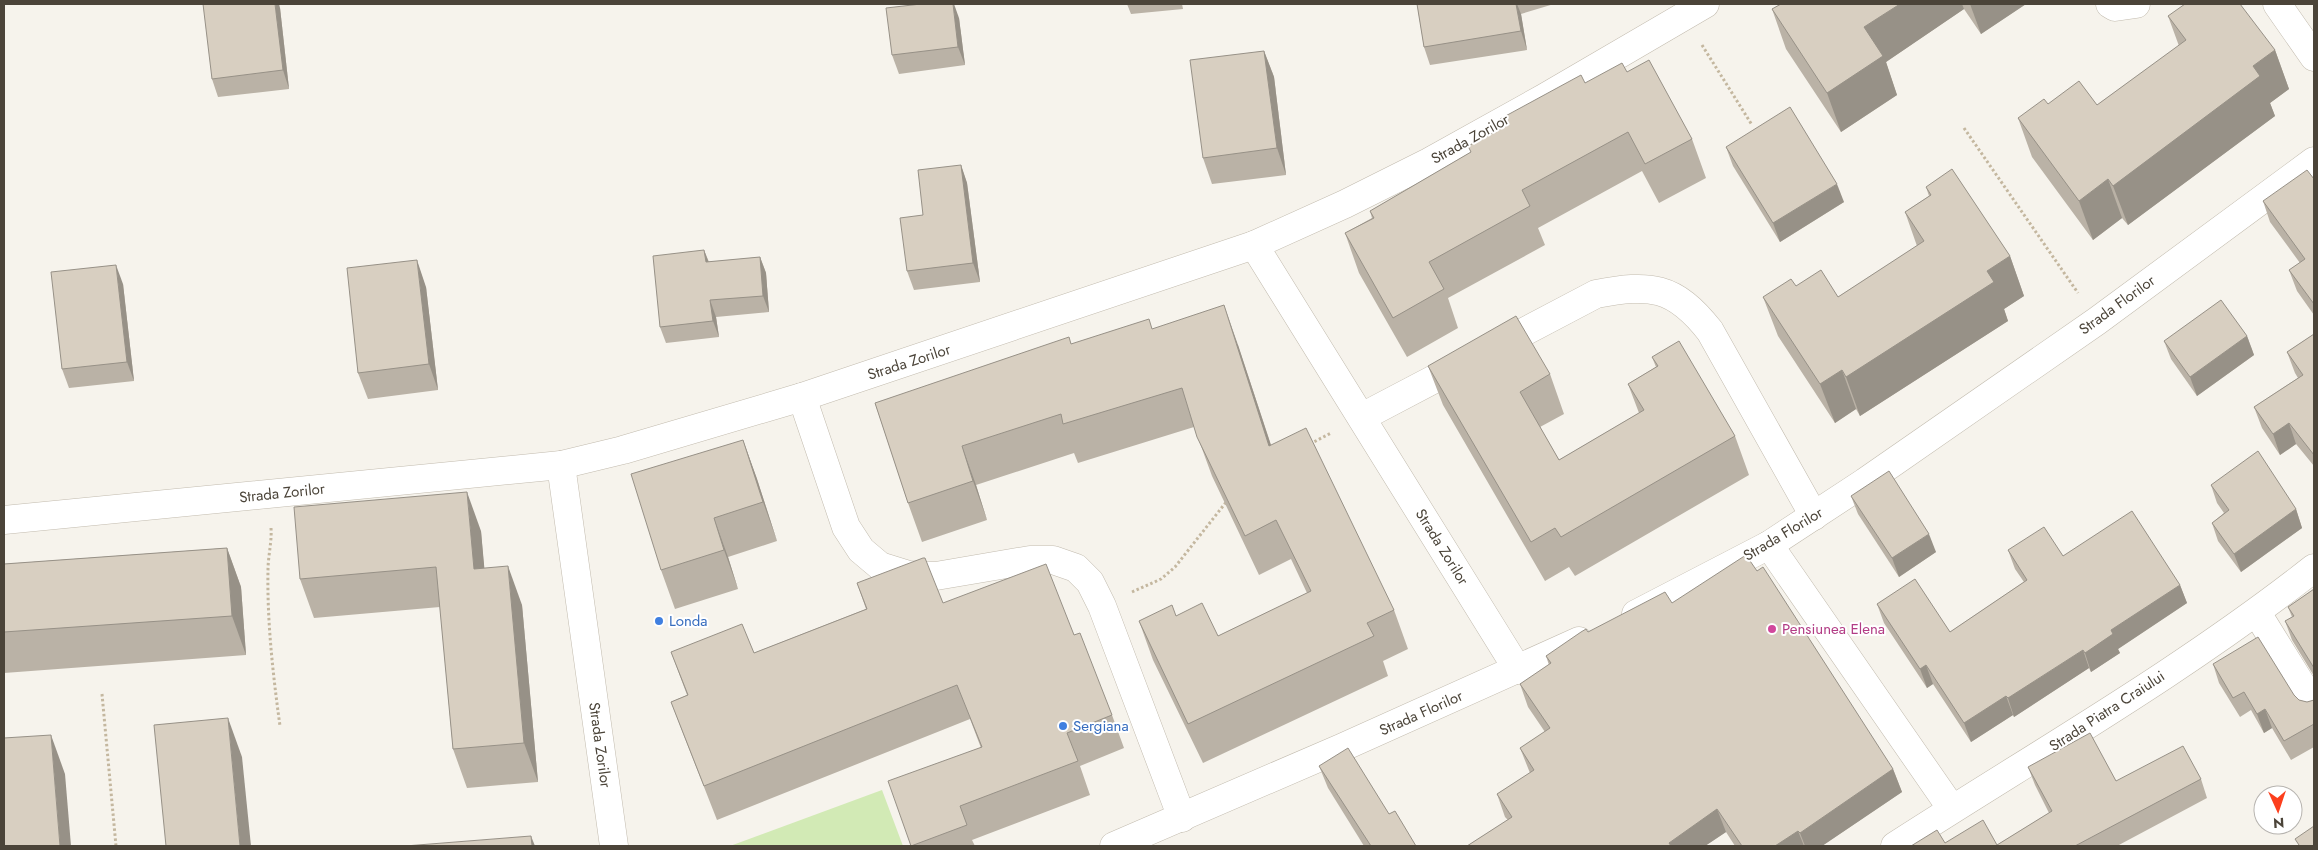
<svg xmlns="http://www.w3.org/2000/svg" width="2318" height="850" font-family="Jost,sans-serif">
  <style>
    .green { fill: #d2eab5 }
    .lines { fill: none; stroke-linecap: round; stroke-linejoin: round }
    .minor-casing { stroke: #c2bbae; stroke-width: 29 }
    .path { stroke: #c4b79f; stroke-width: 3; stroke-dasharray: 2.5 2.5; stroke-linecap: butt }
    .minor { stroke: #fff; stroke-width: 28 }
    .wall { fill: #bab2a6 }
    .shaded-wall { fill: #979187 }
    .building { fill: #d8cfc1; stroke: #979187 }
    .shop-dot { fill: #3f7fe0; stroke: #fff; stroke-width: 2 }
    .hotel-dot { fill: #d1479c; stroke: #fff; stroke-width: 2 }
    .labels { text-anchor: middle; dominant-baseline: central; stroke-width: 4; stroke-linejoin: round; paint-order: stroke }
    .street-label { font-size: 15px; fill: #4b4439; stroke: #fff }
    .shop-label { font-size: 15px; fill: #366cbe; stroke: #fff; text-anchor: start }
    .hotel-label { font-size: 15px; fill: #b23c85; stroke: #fff; text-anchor: start }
  </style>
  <rect width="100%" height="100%" fill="#f6f3ec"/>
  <polygon class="green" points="882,790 903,846 730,846"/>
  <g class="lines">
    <g class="minor-casing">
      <g id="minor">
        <polyline points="2110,4 2115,7 2136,4"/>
        <polyline points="2277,4 2314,57"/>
        <polyline points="1254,245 1518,670"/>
        <polyline points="802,397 846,527 861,550 880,566 909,575 936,576 1030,560 1053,560 1076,568 1090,582 1102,606 1182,818"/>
        <path d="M1362,417L1596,294C1650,284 1674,285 1710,331L1814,516"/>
        <polyline points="561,465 614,846"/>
        <polyline points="4,520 561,465 623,450 802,397 1254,245 1345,204 1429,162 1544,98 1705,4"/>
        <polyline points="1769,545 1952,809"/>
        <polyline points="2257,613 2314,705"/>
        <polyline points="1636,614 1769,545 1865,482 2097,321 2314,161"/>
        <polyline points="1114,846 1341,748 1579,641"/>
        <path d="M1895,846C2036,755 2182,672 2314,568"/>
      </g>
    </g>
    <g class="path">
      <polyline points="1702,45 1752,125"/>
      <polyline points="1964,128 2078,293"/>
      <polyline points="1310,444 1331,433"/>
      <path d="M271,528C272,542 268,556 268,570C267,622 273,675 280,726"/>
      <polyline points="1132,592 1161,579 1175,567 1227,501"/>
      <polyline points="102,694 116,846"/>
    </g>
    <use href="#minor" class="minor"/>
  </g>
  <g class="wall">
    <polygon points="1127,4 1182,4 1183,9 1131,14"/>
    <polygon points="1417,4 1554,4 1521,14 1527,50 1430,65 1424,47"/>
    <polygon points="1781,4 2026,4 1981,34 1964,9 1886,62 1897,95 1841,132 1786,49 1772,9"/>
    <polygon points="280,8 289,89 218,97 212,79"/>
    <polygon points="2168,16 2275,50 2289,89 2270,103 2275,116 2128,225 2122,218 2093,240 2032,157 2018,118 2048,104 2097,105 2179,46"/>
    <polygon points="959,18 965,65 899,74 892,55"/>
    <polygon points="1264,51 1274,77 1286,175 1212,184 1203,158"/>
    <polygon points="1627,72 1692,139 1706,178 1659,203 1642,171 1538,228 1545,245 1448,298 1458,328 1407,357 1359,273 1345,233 1372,218 1370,211 1471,152 1468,146 1502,127 1500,119 1585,83"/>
    <polygon points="1726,147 1844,202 1780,242 1733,166"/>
    <polygon points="961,165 967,183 980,282 914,290 907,271 923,215"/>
    <polygon points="2314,179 2314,315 2297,291 2289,270 2300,263 2270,222 2263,201"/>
    <polygon points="1926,187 2010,256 2024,296 2004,309 2008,321 1860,416 1856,409 1835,423 1778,336 1763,297 1838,297 1917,246 1905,212 1929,196"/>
    <polygon points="704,250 709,262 760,257 766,273 769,312 716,317 719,337 666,343 660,327"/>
    <polygon points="123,284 134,381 69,388 62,369"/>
    <polygon points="426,287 438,390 368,399 358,373"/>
    <polygon points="1152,329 1238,345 1271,445 1394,610 1408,649 1383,661 1388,676 1203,763 1153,660 1139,621 1176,616 1218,636 1307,593 1291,559 1259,575 1212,476 1194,427 1078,463 1074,453 976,485 987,520 922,542 908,503 875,403 1071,344"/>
    <polygon points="2314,334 2314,466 2296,444 2280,455 2262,428 2254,407 2298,378 2295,373 2287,352"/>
    <polygon points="2247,336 2254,355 2197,396 2171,359 2164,341"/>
    <polygon points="1652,357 1735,436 1749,475 1575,576 1569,567 1545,581 1443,405 1428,366 1550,374 1564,414 1540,427 1559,460 1639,413 1628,384 1656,367"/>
    <polygon points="743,440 757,479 777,541 728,557 738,589 675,609 661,570"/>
    <polygon points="2211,485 2296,509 2302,528 2241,572 2218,541 2212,523 2224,513 2217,503"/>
    <polygon points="1851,496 1936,552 1899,577 1858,514"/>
    <polygon points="481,531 484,568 522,605 538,782 467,788 453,749 440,607 314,618 300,579"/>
    <polygon points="227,548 241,587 246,655 4,673 4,564"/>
    <polygon points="2008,550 2063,556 2180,585 2187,603 2118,649 2120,653 2091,672 2089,668 2014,717 2013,715 1971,742 1933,684 1927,688 1884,623 1877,604 1950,632 2024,582 2015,569"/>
    <polygon points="857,583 943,603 1074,635 1112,715 1124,748 1080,766 1090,795 972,840 975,846 911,846 981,748 970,719 717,820 684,736 671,702 687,695 671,652 754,653 866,609"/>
    <polygon points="2314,589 2314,676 2292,640 2285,621 2292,617 2288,607"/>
    <polygon points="1672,603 1893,769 1902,792 1822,846 1735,846 1726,832 1705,846 1467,846 1508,820 1505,817 1497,794 1530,773 1520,748 1545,732 1528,707 1520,684 1549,665 1546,656 1588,632"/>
    <polygon points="2213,664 2294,695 2299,700 2307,702 2314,700 2314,747 2291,760 2272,728 2264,733 2251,710 2240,717 2219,683"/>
    <polygon points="1319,766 1389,814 1416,846 1364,846 1328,788"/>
    <polygon points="2028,767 2116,781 2201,779 2207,798 2117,846 1911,846 1945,843 1997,845 2049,813 2035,785"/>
  </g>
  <g class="shaded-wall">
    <polygon points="275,4 279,4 280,8 289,89 283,70"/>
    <polygon points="953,4 954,4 959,18 965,65 958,47"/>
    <polygon points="1516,4 1517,4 1521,14 1527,50 1521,31"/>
    <polygon points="1900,4 1962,4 1964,9 1886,62 1897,95 1841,132 1827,93 1864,27"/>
    <polygon points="1970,4 2026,4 1981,34"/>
    <polygon points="2275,50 2289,89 2270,103 2275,116 2128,225 2113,186 2253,66"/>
    <polygon points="1264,51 1274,77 1286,175 1277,148"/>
    <polygon points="961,165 967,183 980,282 973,263"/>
    <polygon points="2108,179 2122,218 2093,240 2079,201"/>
    <polygon points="1837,184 1844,202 1780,242 1773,223"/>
    <polygon points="704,250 710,266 706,262"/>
    <polygon points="2010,256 2024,296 2004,309 2008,321 1860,416 1846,377 1987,271"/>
    <polygon points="760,257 766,273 769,312 763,296"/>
    <polygon points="417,260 426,287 438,390 429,364"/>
    <polygon points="116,265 123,284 134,381 127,362"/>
    <polygon points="710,300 716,317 719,337 713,321"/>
    <polygon points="1224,305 1238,345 1284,485 1269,446"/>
    <polygon points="2247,336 2254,355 2197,396 2190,377"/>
    <polygon points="1842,370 1856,409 1835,423 1820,384"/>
    <polygon points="2289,423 2296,444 2280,455 2273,434"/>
    <polygon points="743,440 757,479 777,541 763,502"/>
    <polygon points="962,446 976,485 987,520 973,481"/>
    <polygon points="467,492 481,531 488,608 474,569"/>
    <polygon points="2296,509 2302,528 2241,572 2234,554"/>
    <polygon points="714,518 728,557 738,589 724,550"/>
    <polygon points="1929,534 1936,552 1899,577 1892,558"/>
    <polygon points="227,548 241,587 246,655 232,616"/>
    <polygon points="508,566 522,605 538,782 524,743"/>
    <polygon points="2180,585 2187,603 2118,649 2120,653 2091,672 2085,653 2111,630"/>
    <polygon points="2083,650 2089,668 2014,717 2008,698"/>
    <polygon points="1926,665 1933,684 1927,688 1920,669"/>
    <polygon points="2006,696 2013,715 1971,742 1964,723"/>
    <polygon points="2265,709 2272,728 2264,733 2257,714"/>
    <polygon points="228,718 242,757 251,846 240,846"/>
    <polygon points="51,735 65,774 71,846 60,846"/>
    <polygon points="1893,769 1902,792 1822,846 1805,846 1800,833"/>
    <polygon points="1717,809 1726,832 1705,846 1670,846 1669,843"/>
    <polygon points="1798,831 1804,846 1775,846"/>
    <polygon points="531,836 535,846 532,846"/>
  </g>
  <g class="building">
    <polygon points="203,4 275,4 283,70 212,79"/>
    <polygon points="921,4 953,4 958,47 892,55 886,8"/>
    <polygon points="1417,4 1516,4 1521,31 1424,47"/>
    <polygon points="1781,4 1900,4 1864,27 1883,56 1827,93 1772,9"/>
    <polygon points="2185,4 2240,4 2275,50 2253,66 2260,76 2113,186 2108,179 2079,201 2018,118 2044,99 2048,104 2079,81 2097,105 2186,40 2168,16"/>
    <polygon points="1264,51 1277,148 1203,158 1190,60"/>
    <polygon points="1649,60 1692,139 1645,164 1628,132 1522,190 1530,206 1429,262 1444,289 1393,318 1345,233 1374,218 1370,211 1471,152 1468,146 1504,127 1500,119 1581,75 1585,83 1622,63 1627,72"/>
    <polygon points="1790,107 1837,184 1773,223 1726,147"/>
    <polygon points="961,165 973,263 907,271 900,218 923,215 918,170"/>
    <polygon points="1952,169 2010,256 1987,271 1994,282 1846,377 1842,370 1820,384 1763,297 1791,279 1796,286 1821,270 1838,297 1924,241 1905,212 1931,195 1926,187"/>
    <polygon points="2307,170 2314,179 2314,304 2289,270 2305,259 2263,201"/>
    <polygon points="704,250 706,262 760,257 763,296 710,300 713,321 660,327 653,256"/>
    <polygon points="417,260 429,364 358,373 347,268"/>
    <polygon points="116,265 127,362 62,369 51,272"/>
    <polygon points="2221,300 2247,336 2190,377 2164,341"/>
    <polygon points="1224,305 1269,446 1306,428 1394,610 1367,623 1374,636 1188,724 1139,621 1172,605 1176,616 1202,603 1218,636 1311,591 1276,520 1245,536 1197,437 1182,388 1063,424 1061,414 962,446 973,481 908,503 875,403 1069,337 1071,344 1149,319 1152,329"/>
    <polygon points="1516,316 1550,374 1520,392 1559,460 1644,410 1628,384 1658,366 1652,357 1679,341 1735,436 1561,537 1555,528 1531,542 1428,366"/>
    <polygon points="2314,334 2314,455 2289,423 2273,434 2254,407 2303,375 2287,352"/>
    <polygon points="743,440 763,502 714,518 724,550 661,570 631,474"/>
    <polygon points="2258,451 2296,509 2234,554 2212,523 2229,510 2211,485"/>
    <polygon points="1889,471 1929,534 1892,558 1851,496"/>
    <polygon points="467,492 474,569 508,566 524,743 453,749 436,567 300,579 294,507"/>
    <polygon points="2132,511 2180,585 2111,630 2113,634 2085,653 2083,650 2008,698 2006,696 1964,723 1926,665 1920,669 1877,604 1915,579 1950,632 2027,580 2008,550 2044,527 2063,556"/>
    <polygon points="227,548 232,616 4,632 4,564"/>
    <polygon points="1746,555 1757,571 1763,567 1893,769 1800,833 1798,831 1775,846 1742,846 1717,809 1669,843 1671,846 1467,846 1512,817 1497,794 1534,770 1520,748 1550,728 1520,684 1551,663 1546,656 1581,632 1586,629 1588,632 1665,592 1672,603"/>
    <polygon points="923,558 925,558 943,603 1046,564 1074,635 1080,633 1112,715 1067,733 1078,761 960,806 967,825 911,846 888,781 982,747 957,685 704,786 671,702 688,695 671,652 742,624 754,653 867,609 857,583"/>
    <polygon points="2314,589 2314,668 2285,621 2294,616 2288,607"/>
    <polygon points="2258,637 2294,695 2299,700 2307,702 2314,700 2314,724 2284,741 2265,709 2257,714 2244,692 2233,698 2213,664"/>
    <polygon points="228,718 240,846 166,846 154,725"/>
    <polygon points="2090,733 2116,781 2183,746 2201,779 2075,846 1911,846 1937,830 1945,843 1983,820 1997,845 2052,811 2028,767"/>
    <polygon points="51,735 60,846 4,846 4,738"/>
    <polygon points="1348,748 1389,814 1395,811 1416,846 1371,846 1319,766"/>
    <polygon points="2314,826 2314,846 2297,846 2299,845 2295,839"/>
    <polygon points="531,836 532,846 405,846"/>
  </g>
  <g class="shop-dot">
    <circle cx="659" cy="621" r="5"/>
    <circle cx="1063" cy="726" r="5"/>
  </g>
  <circle class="hotel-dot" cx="1772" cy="629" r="5"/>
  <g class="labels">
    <g class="street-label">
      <text transform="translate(1470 139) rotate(-29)">Strada Zorilor</text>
      <text transform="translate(2117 305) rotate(-36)">Strada Florilor</text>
      <text transform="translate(909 362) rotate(-18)">Strada Zorilor</text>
      <text transform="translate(282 493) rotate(-6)">Strada Zorilor</text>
      <text transform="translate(1783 534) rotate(-31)">Strada Florilor</text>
      <text transform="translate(1442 547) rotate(58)">Strada Zorilor</text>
      <text transform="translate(2107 711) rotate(-33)">Strada Piatra Craiului</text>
      <text transform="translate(1421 713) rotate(-24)">Strada Florilor</text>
      <text transform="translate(600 745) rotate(82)">Strada Zorilor</text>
    </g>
    <g class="shop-label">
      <text x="669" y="621">Londa</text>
      <text x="1073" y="726">Sergiana</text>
    </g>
    <g class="hotel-label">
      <text x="1782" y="629">Pensiunea Elena</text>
    </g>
  </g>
  <rect width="2318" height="850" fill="none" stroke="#4b4439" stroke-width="10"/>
  <g transform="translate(2278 810) rotate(177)"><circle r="24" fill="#ffffff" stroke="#b7b4b0"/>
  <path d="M0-4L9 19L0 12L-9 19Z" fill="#fc3f1d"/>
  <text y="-8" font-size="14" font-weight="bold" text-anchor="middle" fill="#4b4439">N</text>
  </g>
</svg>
